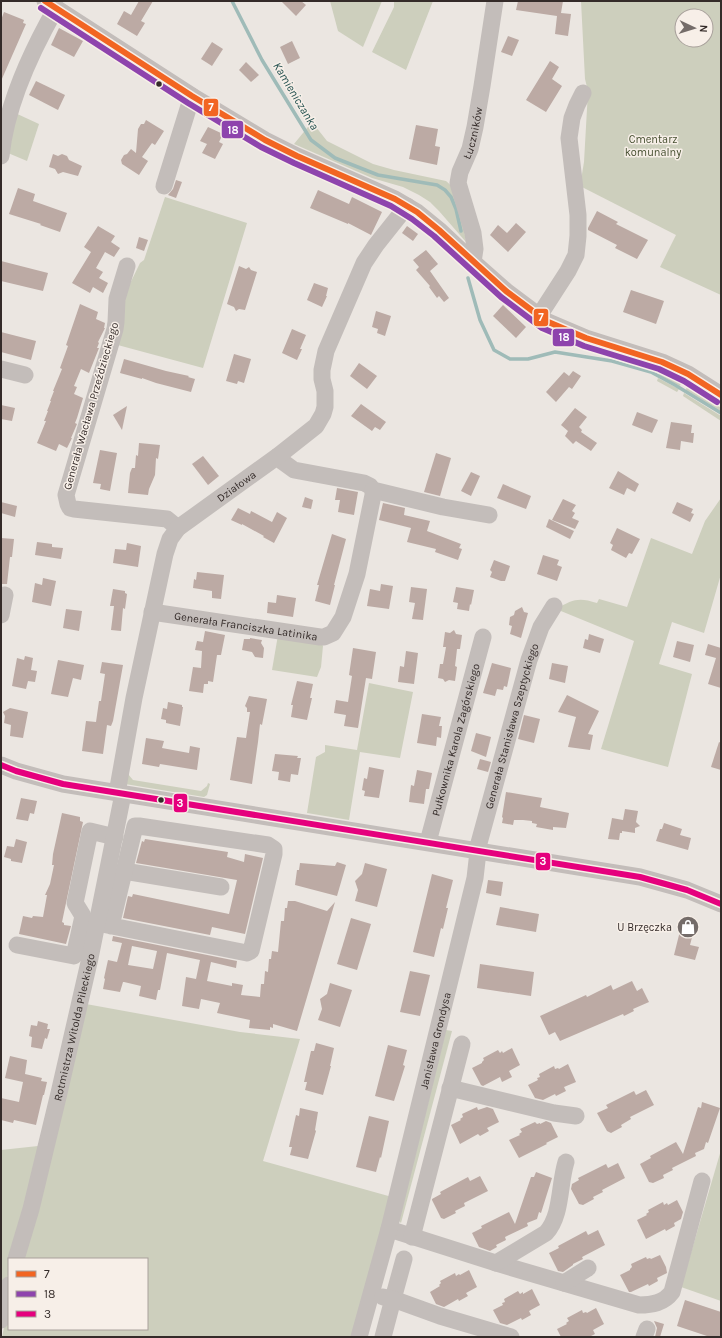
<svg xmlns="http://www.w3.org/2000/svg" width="722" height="1338" font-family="Karla,sans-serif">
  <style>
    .green { fill: #cdcfbd; fill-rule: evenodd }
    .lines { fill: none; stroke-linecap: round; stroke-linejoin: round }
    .stream { stroke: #9fbbb8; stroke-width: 3.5 }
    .building { fill: #bcaaa4; fill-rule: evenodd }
    .minor { stroke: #c3bdba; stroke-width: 17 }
    .bus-1-casing { stroke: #f7efe8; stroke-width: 9 }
    .bus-2-casing { stroke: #f7efe8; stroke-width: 9 }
    .bus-3-casing { stroke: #f7efe8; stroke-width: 9 }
    .bus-1 { stroke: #f26522; stroke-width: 6 }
    .bus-2 { stroke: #8e44ad; stroke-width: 6 }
    .bus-3 { stroke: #e5007d; stroke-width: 6 }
    .bus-dot { fill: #342b29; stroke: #f7efe8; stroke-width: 1.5 }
    .labels { text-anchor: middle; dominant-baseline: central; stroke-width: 3; stroke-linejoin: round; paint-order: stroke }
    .street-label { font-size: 11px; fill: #342b29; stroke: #f7efe8 }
    .park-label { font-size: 11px; fill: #464f30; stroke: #f7efe8 }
    .poi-label { font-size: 11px; fill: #342b29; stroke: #f7efe8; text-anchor: end }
    .water-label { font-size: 12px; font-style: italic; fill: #23504f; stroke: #f7efe8 }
    .line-badge { stroke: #f7efe8; stroke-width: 1.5 }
    .badge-label { font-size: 11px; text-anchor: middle; font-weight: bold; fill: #fff }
  </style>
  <rect width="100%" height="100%" fill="#ebe6e1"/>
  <g class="green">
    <polygon points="330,1 382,1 363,47 338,31"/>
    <polygon points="394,1 433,1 406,70 372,52 394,7"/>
    <path d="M581,1H721V295L660,267L676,235L580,186L584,162L588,91L585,79ZM682,16H706V40H682Z"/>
    <polygon points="13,112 39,124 27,161 8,153"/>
    <path d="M312,122L327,141L373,164L394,170L446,181C462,194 463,223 466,242L439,211L430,202L419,195L403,187L372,178L294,144Z"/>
    <polygon points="165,197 247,223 203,368 114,344 124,296 140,263 144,260"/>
    <polygon points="660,373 681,383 680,386 659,375"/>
    <polygon points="658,378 679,389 677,392 657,381"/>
    <polygon points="687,386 697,391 721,408 721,411 686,390"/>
    <polygon points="684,393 721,416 721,421 683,396"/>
    <path d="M721,498V574L704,633L672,622L659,664L692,674L668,767L601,749L634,641L556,609C573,599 579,597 597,603L599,599L627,607L651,538L692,554L705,521Z"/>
    <polygon points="278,635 322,644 323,646 321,667 317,677 272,670"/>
    <polygon points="369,683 413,692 400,758 360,752 349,820 307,813 316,757 325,752 325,745 357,750"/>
    <polygon points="128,774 133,780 201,791 207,786 208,783 210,784 207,795 204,797 125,784"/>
    <polygon points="86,1004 240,1032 300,1039 263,1161 392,1197 352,1337 2,1337 9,1303 9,1329 147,1329 147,1259 20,1259"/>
    <polygon points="446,1030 452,1031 401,1223 399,1221"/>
    <polygon points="38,1146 42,1148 9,1259 9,1271 1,1303 1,1150"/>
    <polygon points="721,1150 721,1301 681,1287"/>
  </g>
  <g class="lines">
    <g class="stream">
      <polyline points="232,1 262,60 311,140 335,158 378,175 425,183 437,185 445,190 451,197 456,209 461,231"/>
      <polyline points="468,278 480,320 494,350 510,359 528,359 555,352 612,361 651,372 675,385 721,413"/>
    </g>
  </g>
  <g class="building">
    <polygon points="139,1 153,1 141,21 145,23 137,36 117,24 124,11 131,15"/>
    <polygon points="281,1 301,1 306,5 296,16"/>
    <polygon points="518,1 563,1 561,13 571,14 568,36 555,34 557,16 516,10"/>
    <polygon points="4,12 24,20 23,23 26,24 1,81 1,20"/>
    <polygon points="59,28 83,41 74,57 51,45"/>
    <polygon points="508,36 519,40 512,56 501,52"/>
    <polygon points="292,41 300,58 288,64 280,47"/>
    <polygon points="212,42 223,49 212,66 201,59"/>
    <polygon points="550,61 559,67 552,79 562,86 546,112 526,100"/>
    <polygon points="246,62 259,75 251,82 239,70"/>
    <polygon points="36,81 65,95 58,110 29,95"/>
    <polygon points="146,120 164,131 155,145 152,143 142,157 148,161 139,175 122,164 121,160 124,155 127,154 131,149 136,153 138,129 141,124 144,124"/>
    <polygon points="416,125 438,129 435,146 440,147 437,165 409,159"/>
    <polygon points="208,127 223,134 219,142 223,144 215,159 202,153 207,144 200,141"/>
    <polygon points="53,154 58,156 62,154 67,156 69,160 82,166 78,176 63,172 58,174 55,169 49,167"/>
    <polygon points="176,180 182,182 176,198 168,195 173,189"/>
    <polygon points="18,188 35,194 33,201 67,213 60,232 40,225 41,224 9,214"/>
    <polygon points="318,190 349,204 352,197 382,212 371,235 348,223 348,224 310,208"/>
    <polygon points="597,211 618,222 616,224 648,240 637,259 615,248 617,245 588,230 588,228"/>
    <polygon points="516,223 526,232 508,252 490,235 498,225 507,233"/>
    <polygon points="98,226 115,236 111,242 120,248 114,257 105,252 96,268 103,272 99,278 108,283 103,293 93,287 90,293 72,283 91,252 84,247"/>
    <polygon points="407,226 418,234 413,241 402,233"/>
    <polygon points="139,237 148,240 144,251 136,248"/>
    <polygon points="426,250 438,264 430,271 449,298 444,302 439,296 437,298 429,287 430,286 416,270 419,267 413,260"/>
    <polygon points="1,261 48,273 43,291 1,281"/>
    <polygon points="239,266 246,269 249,267 251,270 257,272 245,310 239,309 236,311 234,307 227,304"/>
    <polygon points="314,283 328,288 326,296 327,296 322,307 307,300"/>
    <polygon points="631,290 664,301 656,324 623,312"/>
    <polygon points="80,304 98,312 96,319 105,323 104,328 105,328 98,342 99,343 97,348 99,348 89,373 81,369 74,386 77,387 74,394 83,398 77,418 75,423 77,424 71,438 72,438 67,448 59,444 56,451 37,443 46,421 44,421 48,411 47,411 51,401 50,401 54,391 53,391 62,369 60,368 68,346 66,345"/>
    <polygon points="503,305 526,327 516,338 493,316"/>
    <polygon points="376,311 391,316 385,336 377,333 378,329 372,327"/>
    <polygon points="292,329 306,335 300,349 302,349 297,360 282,353"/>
    <polygon points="1,332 36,341 31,360 1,352"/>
    <polygon points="234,354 251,359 244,383 238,381 237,384 226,381"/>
    <polygon points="124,359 166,371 189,376 188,377 195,379 191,392 156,383 142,378 142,379 120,373"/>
    <polygon points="359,363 377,376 367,389 350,376"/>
    <polygon points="573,371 581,376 572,389 569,387 556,402 546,392 564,372 569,376"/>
    <polygon points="361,404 386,422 380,430 375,427 372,431 351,416"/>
    <polygon points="1,405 15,408 12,421 1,419"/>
    <polygon points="127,406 122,430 113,415"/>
    <polygon points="575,408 587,417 579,427 582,430 581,432 597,443 591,451 576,441 573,444 565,436 568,431 561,425"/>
    <polygon points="637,412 658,420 652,433 632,425"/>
    <polygon points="671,422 692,425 691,433 694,433 693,443 681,441 680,450 666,448"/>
    <polygon points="139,443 160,445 158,459 156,458 155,475 149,489 148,495 128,493 130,473 132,468 135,468 136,455 138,456"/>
    <polygon points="100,450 117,453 110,491 100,489 101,484 93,483"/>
    <polygon points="436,453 451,458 440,496 424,492"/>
    <polygon points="203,456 219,476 208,485 192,464"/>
    <polygon points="618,471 639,484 635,492 627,488 624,495 609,488"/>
    <polygon points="471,472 480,476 471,496 461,491"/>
    <polygon points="503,484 531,496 526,509 497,498"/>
    <polygon points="337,488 358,492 354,515 338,512 340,500 335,500"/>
    <polygon points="305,497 313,500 311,509 302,507"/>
    <polygon points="563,499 576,505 572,511 575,513 572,518 579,521 575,529 552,520"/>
    <polygon points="1,502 17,506 15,517 1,513"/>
    <polygon points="677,502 693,509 691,513 694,514 690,522 672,513"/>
    <polygon points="383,503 405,508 404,515 430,521 427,531 461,544 459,548 462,549 458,560 435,552 436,549 407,542 411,528 379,520"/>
    <polygon points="238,508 250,514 251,511 272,522 277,512 287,518 274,543 263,537 264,536 242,524 242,525 231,520"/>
    <polygon points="549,519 574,531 570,539 546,527"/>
    <polygon points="617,528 640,539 632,554 629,553 626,558 611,550 613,545 610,543"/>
    <polygon points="332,534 346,539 334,585 335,585 330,605 315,601 319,585 317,585"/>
    <polygon points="1,538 14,539 12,557 10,557 7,584 1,584"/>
    <polygon points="37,542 52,544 52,547 63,548 61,559 35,555"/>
    <polygon points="127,543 141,546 138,567 113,563 115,549 126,550"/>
    <polygon points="543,555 559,560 557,565 562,567 557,581 537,574"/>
    <polygon points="494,560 510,566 505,581 501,581 490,577 492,572 490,570"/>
    <polygon points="197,572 224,575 221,599 212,598 212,591 193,588 194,579 196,580"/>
    <polygon points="43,578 56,581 51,606 32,602 35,583 42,585"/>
    <polygon points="381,584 393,586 389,609 367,606 370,589 380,591"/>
    <polygon points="411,587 427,589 423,620 412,619 415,603 409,602"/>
    <polygon points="456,587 474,590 471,605 470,604 469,611 457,609 458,603 453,602"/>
    <polygon points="113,589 125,591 125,593 127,594 125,609 123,608 121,631 111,630 114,606 110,606"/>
    <polygon points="277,595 296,598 293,617 267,613 268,602 276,603"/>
    <polygon points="522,607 524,612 528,613 521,638 510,634 512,626 509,625 510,617 514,615 515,611"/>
    <polygon points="66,609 82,611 79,631 63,628"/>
    <polygon points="454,630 456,634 462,635 460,649 457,649 456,658 455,666 457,667 455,681 449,680 445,682 443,679 438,678 440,664 443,664 446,647 443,647 445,632 450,633"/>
    <polygon points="205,631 225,635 221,655 217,655 213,682 208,681 208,684 204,684 203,693 189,691 193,667 201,668 202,651 195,650 197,641 203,642"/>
    <polygon points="589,634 604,639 600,653 583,648 585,639 588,640"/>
    <polygon points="250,638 262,640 261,643 264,648 263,658 255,657 252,652 242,650 244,639 250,639"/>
    <polygon points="677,641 694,645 690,662 673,657"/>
    <polygon points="708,644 721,648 721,688 708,684 716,658 705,655"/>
    <polygon points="353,648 376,652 372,679 366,678 358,728 344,726 346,715 334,713 336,700 348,702 352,676 349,675"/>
    <polygon points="406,651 418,653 414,684 398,682 400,666 404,667"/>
    <polygon points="25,656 33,658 31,670 37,671 35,682 28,681 26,689 12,686 17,658 24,660"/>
    <polygon points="58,660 84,665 81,680 73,678 68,697 51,694"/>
    <polygon points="102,662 123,665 113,721 111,726 107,725 103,754 82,751 86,721 96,722 99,701 101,701 105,674 100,673"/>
    <polygon points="492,663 511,668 507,687 504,686 503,690 497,689 495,696 483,693"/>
    <polygon points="552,663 568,666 565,683 549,679"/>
    <polygon points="297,681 313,684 310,698 312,698 307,720 291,717 293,705 291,705"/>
    <polygon points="567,695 599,711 588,734 593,735 590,750 568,747 576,717 558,712"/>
    <polygon points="249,696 267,699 262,725 260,724 258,742 252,784 230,780 237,737 246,738 250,712 247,712 247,708 245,706"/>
    <polygon points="168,702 182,705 182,707 183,707 180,726 166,723 166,720 161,719 163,708 167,709"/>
    <polygon points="10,708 28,712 23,738 10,736 11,725 4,723 5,716 3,712"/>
    <polygon points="422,714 441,717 439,726 442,726 441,738 437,737 436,746 417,743"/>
    <polygon points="524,715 540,719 534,743 518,739"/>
    <polygon points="476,733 491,737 486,757 471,751"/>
    <polygon points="146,738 164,741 162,748 189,753 190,746 200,748 197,770 160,764 159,767 142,764"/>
    <polygon points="719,742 721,743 721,770 711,767"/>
    <polygon points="275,754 298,756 297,758 301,758 298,775 291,774 290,782 278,780 279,772 272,771"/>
    <polygon points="480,759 491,762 488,772 477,769"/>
    <polygon points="369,767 384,770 379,798 364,796 365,791 362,790 364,778 367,779"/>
    <polygon points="417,770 432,773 429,789 426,789 424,804 409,802 411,785 414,786"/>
    <polygon points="506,792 542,798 540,807 569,813 566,828 553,827 553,830 536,827 537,824 532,823 532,821 523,820 514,820 513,825 502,823 503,818 502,817"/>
    <polygon points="21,798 37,801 34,814 30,813 28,821 16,819"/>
    <polygon points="625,809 638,811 636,822 640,826 635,828 635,833 622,831 622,833 620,833 619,840 608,839 612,818 623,820"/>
    <polygon points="62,813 80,817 80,821 83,822 62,922 64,923 64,925 71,926 66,944 19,934 23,916 32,918 33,916 43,917 47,895 45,895 50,884 54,865 52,865 53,854"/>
    <polygon points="664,823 682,829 680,835 691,838 688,850 656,841 660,829 662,829"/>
    <polygon points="16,839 27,842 22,863 11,861 11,859 4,857 7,846 14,847"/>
    <polygon points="145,839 228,852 227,857 244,862 245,854 263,858 245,934 212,927 210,935 123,918 128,896 132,897 133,894 229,914 237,880 136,863 142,841 144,842"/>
    <polygon points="337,862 346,865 337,896 295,885 297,870 299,870 300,863 335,866"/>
    <polygon points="365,863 387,869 377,907 355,901 358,890 355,881 362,874"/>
    <polygon points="432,874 453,880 446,908 448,908 443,929 441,928 434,957 413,952"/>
    <polygon points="488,880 503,882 501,896 486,893"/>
    <path d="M288,901H295L327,911L335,902L297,1031L273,1024V1028L270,1027V1030L249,1028L250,1020L217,1013L220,1003L201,999L199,1009L182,1006L186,977L196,979L200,960L167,953L160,990H158L156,1000L139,996L141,986L124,982H123L120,992L103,989L105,979L104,978L108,960L117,962L122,943L112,941L113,936L237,961L236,968L211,962L207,981L232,986V983L243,985L241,995L260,997L261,984H264L265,971L268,972L269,959H271L272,951L278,952L281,921H284L285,908H287ZM132,946L157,951L153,969L128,965Z"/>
    <polygon points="500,907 539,914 536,932 496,925"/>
    <polygon points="351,918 371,924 357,970 337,964"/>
    <polygon points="683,919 696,922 690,945 699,947 695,960 674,955"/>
    <polygon points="480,964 534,972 531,996 477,988"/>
    <polygon points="410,971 430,975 420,1016 400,1012"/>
    <polygon points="632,981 637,991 642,988 649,1002 633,1009 634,1011 624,1016 623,1014 560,1041 555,1032 549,1035 540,1016 586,995 587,997 611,985 613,990"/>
    <polygon points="330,983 352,990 340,1027 318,1020 322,1009 320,999 327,994"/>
    <polygon points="38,1021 48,1024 47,1029 50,1029 47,1039 45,1038 42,1049 31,1047 32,1037 29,1036 31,1025 37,1026"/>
    <polygon points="316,1043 334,1048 330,1066 331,1066 323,1095 305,1090 307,1082 304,1082 311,1051 314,1051"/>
    <polygon points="388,1045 407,1050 403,1065 405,1066 394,1101 375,1096"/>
    <polygon points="512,1048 520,1065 509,1071 512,1077 502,1082 500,1077 483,1086 481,1085 472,1068 482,1063 482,1062 484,1060 483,1058 498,1050 500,1053 502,1051 503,1053"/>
    <polygon points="10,1056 27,1060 25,1074 42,1078 41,1081 47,1082 44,1095 43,1095 36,1125 14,1120 13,1123 1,1120 1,1098 19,1102 23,1082 5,1078"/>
    <polygon points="568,1064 576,1082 564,1087 566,1091 556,1096 555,1094 543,1100 535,1098 528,1085 538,1080 537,1078 540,1077 539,1074 554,1066 555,1069 558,1068 559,1069"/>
    <polygon points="646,1090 654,1105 630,1117 631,1119 621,1125 622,1127 611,1133 607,1131 597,1113 608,1108 606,1105 634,1091 636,1095"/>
    <polygon points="702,1102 720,1108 708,1143 706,1142 704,1149 695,1153 696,1156 672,1168 673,1170 663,1175 664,1178 653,1183 649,1182 640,1164 651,1158 650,1156 676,1142 683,1154 698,1107 701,1108"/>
    <polygon points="477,1107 478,1110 487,1107 493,1109 499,1122 487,1128 489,1131 480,1136 478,1134 460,1144 451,1125 461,1120 460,1119 463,1117 462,1114"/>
    <polygon points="300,1108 318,1112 315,1130 316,1131 308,1159 290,1155 292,1147 289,1147 296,1115 299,1116"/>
    <polygon points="369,1116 389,1121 381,1158 380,1157 376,1172 356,1167"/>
    <polygon points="546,1121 551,1123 558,1137 546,1143 547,1144 519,1158 509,1140 520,1135 519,1134 522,1132 520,1129 535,1122 537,1124 540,1123 540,1124"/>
    <polygon points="618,1163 625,1178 602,1190 603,1192 593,1197 594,1199 583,1205 579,1204 571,1189 572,1184 579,1180 578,1178 606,1164 608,1168"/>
    <polygon points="536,1172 552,1178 541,1213 539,1212 537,1219 527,1223 528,1226 505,1237 506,1240 496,1245 497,1247 490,1251 479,1247 472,1233 482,1228 481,1226 509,1212 515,1224 531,1177 534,1177"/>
    <polygon points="480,1176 488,1191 464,1203 465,1206 455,1211 456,1213 444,1219 441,1218 432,1200 432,1199 441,1194 440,1192 468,1177 470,1181"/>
    <polygon points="677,1200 683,1212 681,1219 674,1223 675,1226 666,1231 665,1229 646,1239 637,1220 647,1215 646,1214 649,1212 648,1210 663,1202 664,1205 667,1203 668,1205"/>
    <polygon points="598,1230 605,1245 582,1257 583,1259 573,1264 573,1265 563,1272 558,1271 549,1253 559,1248 558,1246 586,1231 588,1235"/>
    <polygon points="660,1255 666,1267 667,1273 657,1278 658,1281 649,1286 648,1284 631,1292 629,1292 620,1275 630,1270 630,1269 632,1267 631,1264 646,1257 647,1259 650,1258 651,1259"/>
    <polygon points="469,1270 477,1287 466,1293 468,1296 459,1301 458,1299 444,1307 436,1304 430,1292 440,1286 439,1285 441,1283 440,1281 455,1273 456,1276 459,1274 460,1275"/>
    <polygon points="532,1289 540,1305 529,1311 531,1315 522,1320 521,1318 507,1325 500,1323 493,1310 503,1305 502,1303 505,1302 504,1299 518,1291 520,1294 523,1292 523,1294"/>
    <polygon points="685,1300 721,1312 721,1337 710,1337 677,1326"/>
    <polygon points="596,1308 604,1324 593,1330 595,1334 589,1337 561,1337 557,1329 567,1324 566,1323 569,1321 567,1318 582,1310 583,1313 586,1312 587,1313"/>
    <polygon points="654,1321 664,1324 660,1337 655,1337 657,1328"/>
  </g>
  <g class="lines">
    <g class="minor">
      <polyline points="45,1 192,96 265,140 297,156 395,199 417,212 439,230 473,262 506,291 546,321 586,338 662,362 688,374 721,395"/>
      <path d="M1,156C6,106 31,52 56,8"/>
      <polyline points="164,186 192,96"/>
      <path id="s1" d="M473,262L475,249L473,233L458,183L460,172L470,149L475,127L482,86L495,1"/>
      <polyline points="127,266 117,299 116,322 115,329 66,495 68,504 70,508 74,509 167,519 178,528"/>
      <polyline points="539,316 568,271 576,255 578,236 578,215 569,138 572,118 577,105 583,93"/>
      <polyline points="1,369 25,375"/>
      <polyline points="278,456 283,462 294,470 364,483 370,486 373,490 443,507 489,515"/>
      <path id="s2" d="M152,612L320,637H324L333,633L343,617L357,574L373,495V490"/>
      <polyline points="1,615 5,595"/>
      <polyline points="1,765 16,771 63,784 640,877 687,890 721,904"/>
      <path id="s3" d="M117,793L134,698L165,554L170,539L178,528L278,456L316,426L323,414L325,407V391L322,379V370L326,351L364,263L376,245L407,206"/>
      <path id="s4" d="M428,842L483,637"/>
      <polyline points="124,871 221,887"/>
      <polyline points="97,923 247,953 251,951 252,947 274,854 274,849 268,845 139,826 135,826 111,926"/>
      <polyline points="17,945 74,956 83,916 75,903 90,831 115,837"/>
      <polyline points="450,1088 554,1113 576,1116"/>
      <path d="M389,1229L496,1263L639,1305C652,1305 664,1303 672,1292L702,1181"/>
      <polyline points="412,1237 462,1044"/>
      <path id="s5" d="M16,1259L31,1209L59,1093L90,958L123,794"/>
      <polyline points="404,1259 393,1299 440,1316 511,1337"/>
      <path d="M496,1263L546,1233C562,1216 559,1184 566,1162"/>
      <polyline points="564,1283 588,1268"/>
      <polyline points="1,1320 9,1285"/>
      <path id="s6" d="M359,1337L389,1229L475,878L479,843L529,660L541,627L554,606"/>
      <polyline points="383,1337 393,1299 383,1297"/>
      <polyline points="644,1337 647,1329"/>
    </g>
    <g class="bus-1-casing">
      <polyline id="bus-1" points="45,1 192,96 265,140 297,156 395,199 417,212 439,230 506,291 546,321 586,338 662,362 688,374 721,395"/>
    </g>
    <g class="bus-2-casing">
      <polyline id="bus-2" points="41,8 188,103 261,147 294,163 391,206 412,219 434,236 501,297 542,328 584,346 659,369 684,381 717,402"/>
    </g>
    <g class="bus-3-casing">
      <polyline id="bus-3" points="1,765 16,771 63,784 640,877 687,890 721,904"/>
    </g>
    <use href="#bus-1" class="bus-1"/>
    <use href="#bus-2" class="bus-2"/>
    <use href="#bus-3" class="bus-3"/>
  </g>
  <defs>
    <g id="shop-disc" transform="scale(1.15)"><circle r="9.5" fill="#746c69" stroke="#f7efe8"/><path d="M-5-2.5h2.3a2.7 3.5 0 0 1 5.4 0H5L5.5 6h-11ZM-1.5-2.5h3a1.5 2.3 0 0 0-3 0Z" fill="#fff"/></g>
  </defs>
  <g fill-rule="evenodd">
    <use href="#shop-disc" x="688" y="927"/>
  </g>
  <g class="bus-dot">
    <circle cx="159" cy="84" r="3.5"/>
    <circle cx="161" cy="800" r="3.5"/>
  </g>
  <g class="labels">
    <g class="street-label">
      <text stroke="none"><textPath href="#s1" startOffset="134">Łuczników</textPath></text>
      <text transform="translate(91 406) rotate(-74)">Generała Wacława Przeździeckiego</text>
      <text stroke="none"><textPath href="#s3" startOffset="345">Działowa</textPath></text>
      <text stroke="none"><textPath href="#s2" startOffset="95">Generała Franciszka Latinika</textPath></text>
      <text stroke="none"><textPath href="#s6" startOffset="630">Generała Stanisława Szeptyckiego</textPath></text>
      <text stroke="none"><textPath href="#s4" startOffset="106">Pułkownika Karola Zagórskiego</textPath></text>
      <text stroke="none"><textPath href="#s5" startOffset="239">Rotmistrza Witolda Pileckiego</textPath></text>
      <text stroke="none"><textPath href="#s6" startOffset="306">Janisława Grondysa</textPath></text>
    </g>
    <g class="park-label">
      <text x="653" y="139">Cmentarz<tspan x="653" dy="13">komunalny</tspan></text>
    </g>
    <g class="poi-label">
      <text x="672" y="927">U Brzęczka</text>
    </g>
    <g class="water-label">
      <text transform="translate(296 96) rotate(59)">Kamieniczanka</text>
    </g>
  </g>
  <g class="line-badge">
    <rect x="203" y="98" width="16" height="19" rx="4" fill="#f26522"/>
    <rect x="221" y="120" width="23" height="19" rx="4" fill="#8e44ad"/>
    <rect x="533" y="308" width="16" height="19" rx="4" fill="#f26522"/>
    <rect x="552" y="328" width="23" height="19" rx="4" fill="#8e44ad"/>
    <rect x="173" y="793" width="15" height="20" rx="4" fill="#e5007d"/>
    <rect x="535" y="852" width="16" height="19" rx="4" fill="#e5007d"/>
  </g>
  <g class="badge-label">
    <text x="211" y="111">7</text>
    <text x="233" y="134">18</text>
    <text x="541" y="321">7</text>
    <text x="564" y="341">18</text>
    <text x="180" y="807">3</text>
    <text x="543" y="865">3</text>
  </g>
  <rect width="722" height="1338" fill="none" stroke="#342b29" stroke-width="4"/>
  <rect x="8" y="1258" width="140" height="72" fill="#f7efe8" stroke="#a9a19c"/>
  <rect x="16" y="1271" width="20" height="6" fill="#f26522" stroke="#a9a19c"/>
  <text x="44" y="1278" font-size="12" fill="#342b29">7</text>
  <rect x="16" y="1291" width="20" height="6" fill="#8e44ad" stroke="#a9a19c"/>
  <text x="44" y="1298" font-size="12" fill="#342b29">18</text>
  <rect x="16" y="1311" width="20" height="6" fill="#e5007d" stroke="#a9a19c"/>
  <text x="44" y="1318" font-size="12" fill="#342b29">3</text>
  <g transform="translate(694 28) rotate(94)"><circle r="19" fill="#f7efe8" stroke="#a9a19c"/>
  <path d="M0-3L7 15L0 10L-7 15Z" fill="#746c69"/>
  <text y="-6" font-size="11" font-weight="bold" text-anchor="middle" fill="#342b29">N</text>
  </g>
</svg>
